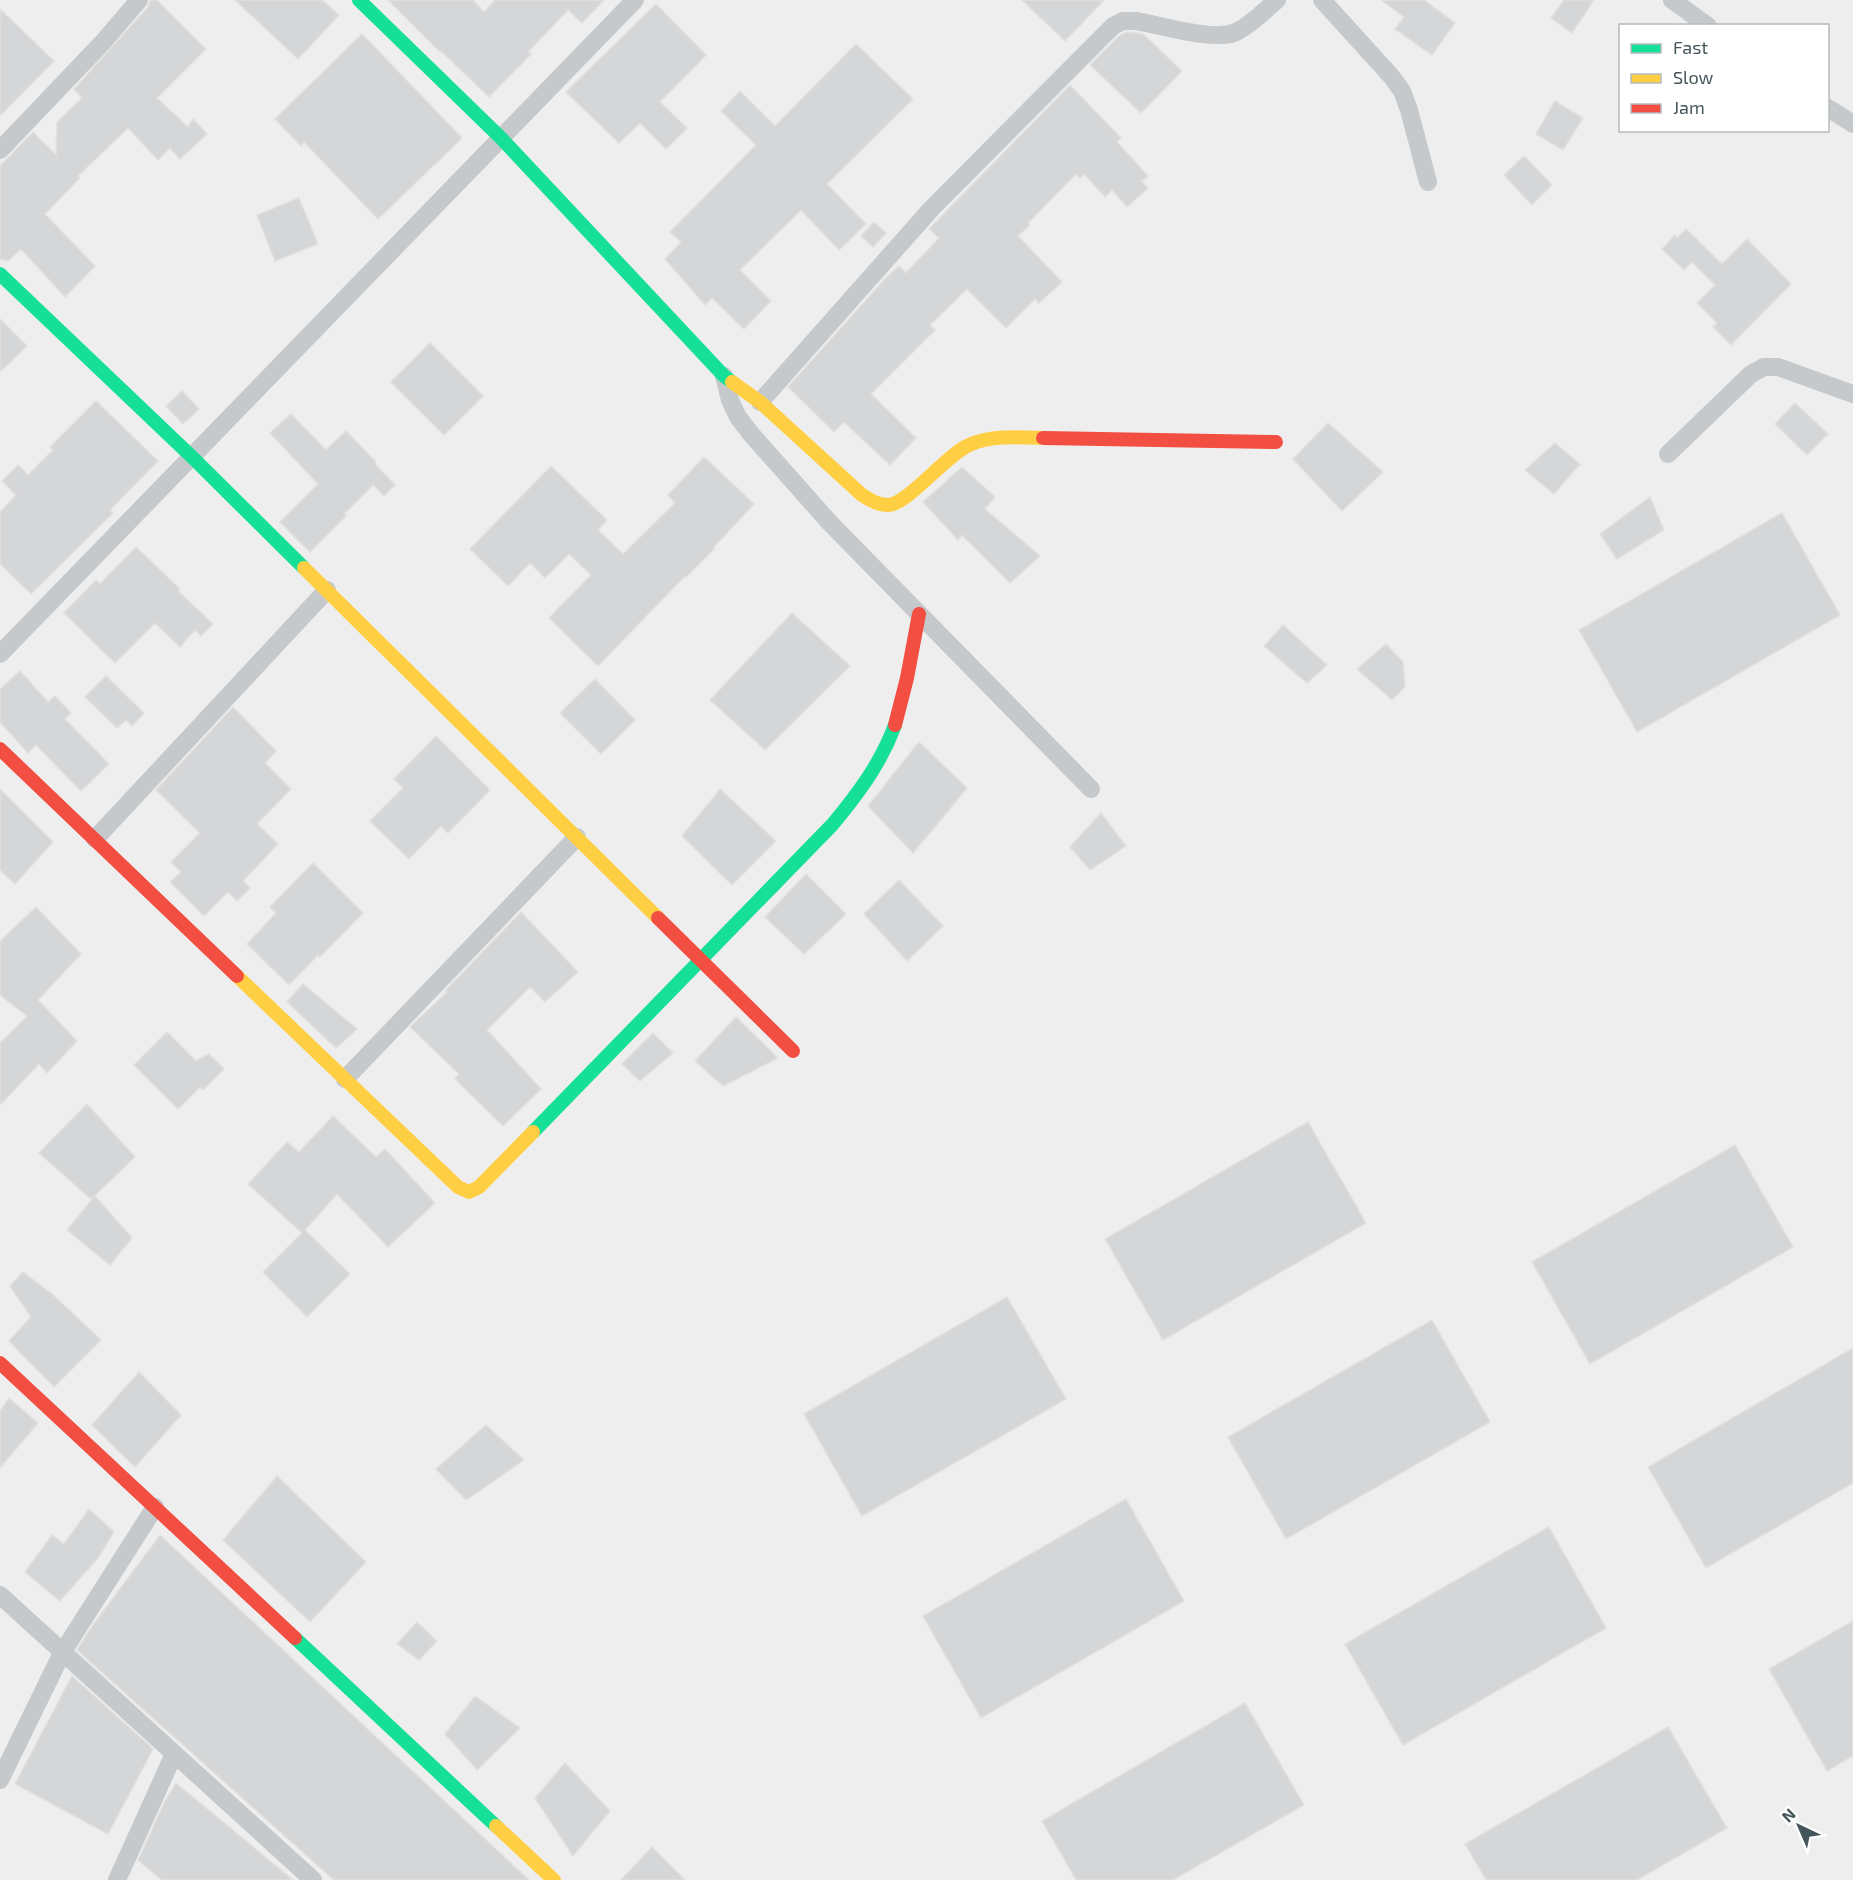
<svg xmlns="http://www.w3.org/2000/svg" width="1853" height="1880" font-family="'Exo 2',sans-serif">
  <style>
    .building { fill: #d5d6d7; stroke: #e0e0e1; stroke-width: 1.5 }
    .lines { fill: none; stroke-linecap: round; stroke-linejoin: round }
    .street { stroke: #c5c9cb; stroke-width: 18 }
    .fast { stroke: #16e098; stroke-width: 14 }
    .slow { stroke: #ffcf43; stroke-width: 14 }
    .jam { stroke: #f24e42; stroke-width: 14 }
  </style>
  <rect width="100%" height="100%" fill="#efeeee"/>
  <g class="building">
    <polygon points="150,0 157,0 206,49 157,98 188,127 193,119 207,134 180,159 170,148 158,160 128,128 78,176 80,178 45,214 95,266 65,297 21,249 8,261 0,259 0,166 33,132 56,155 57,122 82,98 74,89 148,7"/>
    <polygon points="235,0 322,0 339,15 298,59"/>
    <polygon points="388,0 473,0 484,12 495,0 604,0 582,23 568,10 528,52 531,54 489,97 441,51 440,52"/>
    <polygon points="1022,0 1104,0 1065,41"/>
    <polygon points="1381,0 1424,0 1455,23 1432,55 1395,29 1404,17"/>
    <polygon points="1564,0 1594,0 1572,33 1551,18"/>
    <polygon points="656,4 706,55 660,102 687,128 666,149 640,123 619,143 566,92"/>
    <polygon points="0,9 54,61 0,116"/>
    <polygon points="1126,32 1143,34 1182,71 1141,113 1090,65 1120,35"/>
    <polygon points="362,34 462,138 378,219 304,142 301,146 275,119"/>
    <polygon points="856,44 913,99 827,184 866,224 839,250 801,210 740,270 771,301 744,329 712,298 705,305 665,259 681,242 670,232 756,145 721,111 740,91 775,126"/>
    <polygon points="1070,85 1121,138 1117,142 1148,176 1142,181 1148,188 1127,207 1112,190 1105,197 1084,174 1080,178 1076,174 1028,223 1030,225 1018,236 1062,282 1039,303 1035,299 1006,328 967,289 930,325 935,330 871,394 916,438 890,465 844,422 834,432 788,387 885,279 899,266 906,273 939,238 929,229"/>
    <polygon points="1555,101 1583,118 1563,150 1536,134"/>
    <polygon points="1524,156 1552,185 1532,205 1504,175"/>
    <polygon points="299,198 318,244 275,261 257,215"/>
    <polygon points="874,222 886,233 873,247 861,236"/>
    <polygon points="1686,229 1722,264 1747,239 1791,284 1731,345 1713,327 1717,323 1697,303 1715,285 1692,262 1684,270 1662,249 1675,235 1677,238"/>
    <polygon points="0,319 27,346 0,372"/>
    <polygon points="430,343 483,396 444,435 391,382"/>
    <polygon points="182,391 199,409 183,424 166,406"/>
    <polygon points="96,401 158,461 110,510 113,513 31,594 0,564 0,512 16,495 2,481 18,465 28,475 53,450 50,447"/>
    <polygon points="1795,403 1828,434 1807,455 1775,424"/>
    <polygon points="291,414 326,450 346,431 376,462 375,464 395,485 384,496 373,485 344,514 346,516 310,552 280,522 318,484 270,433"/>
    <polygon points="1328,423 1383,472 1342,511 1293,459"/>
    <polygon points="1555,443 1580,464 1554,494 1525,470"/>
    <polygon points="704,457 754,504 713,548 714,549 686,577 685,576 598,666 549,618 591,575 569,554 545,578 530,563 508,586 470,549 551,466 607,520 598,530 623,554 675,503 668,495"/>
    <polygon points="962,467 995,497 985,509 1040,556 1010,583 962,535 958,540 923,502"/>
    <polygon points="1650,497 1664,530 1617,559 1600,534"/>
    <polygon points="1782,513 1840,615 1637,732 1579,630"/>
    <polygon points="136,547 180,589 178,591 213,624 201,636 195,630 180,647 155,623 115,663 64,613 96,580 100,584"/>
    <polygon points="792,613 850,666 765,750 710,700"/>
    <polygon points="1283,625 1327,665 1307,683 1264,646"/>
    <polygon points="1386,644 1403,662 1405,687 1392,700 1357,669"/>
    <polygon points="20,671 48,702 55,696 71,713 65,719 109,764 81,791 36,745 28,753 0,722 0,689"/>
    <polygon points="106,676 144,713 132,726 126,720 117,728 85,697"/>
    <polygon points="595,679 635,720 601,754 560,713"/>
    <polygon points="233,707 276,751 265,763 291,789 257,824 278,844 243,881 250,888 237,901 228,892 204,916 170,882 181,872 171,862 200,833 156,790"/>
    <polygon points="436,736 490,790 448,833 441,826 409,859 370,821 403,788 394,779"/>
    <polygon points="919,742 967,788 913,853 868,806"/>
    <polygon points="0,789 53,842 15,884 0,870"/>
    <polygon points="720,789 776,841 732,885 682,836"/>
    <polygon points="1101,813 1126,846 1090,870 1070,847"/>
    <polygon points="313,863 363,913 320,957 318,955 289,985 247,944 276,913 270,907"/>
    <polygon points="806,874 846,914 804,954 765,917"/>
    <polygon points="899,880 943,926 907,961 864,914"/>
    <polygon points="36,907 81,954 38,1000 77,1041 47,1073 39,1064 0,1105 0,1043 27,1016 0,995 0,941"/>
    <polygon points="521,912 578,972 545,1002 530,987 487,1030 541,1089 503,1126 455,1079 459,1074 410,1027 447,992 446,990"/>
    <polygon points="303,984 357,1029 336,1048 287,1002"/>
    <polygon points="736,1017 778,1058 723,1086 695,1061"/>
    <polygon points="167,1032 196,1061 209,1054 224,1069 203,1090 200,1087 178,1109 134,1065"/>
    <polygon points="653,1033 673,1053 640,1081 622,1064"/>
    <polygon points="87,1104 135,1157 91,1199 39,1153"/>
    <polygon points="333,1116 376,1157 385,1149 435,1203 388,1247 337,1194 305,1230 350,1274 307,1317 263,1272 302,1233 248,1184 287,1142 299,1152"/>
    <polygon points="1308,1122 1366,1223 1163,1340 1105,1239"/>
    <polygon points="1735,1145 1793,1247 1590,1364 1532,1262"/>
    <polygon points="95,1196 132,1238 110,1265 67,1230"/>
    <polygon points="23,1272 52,1294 101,1340 54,1387 9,1341 31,1317 10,1286"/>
    <polygon points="1007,1297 1066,1399 862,1516 804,1414"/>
    <polygon points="1432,1320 1490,1422 1286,1539 1228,1437"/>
    <polygon points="1853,1348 1853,1483 1706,1568 1648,1467"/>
    <polygon points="139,1372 181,1415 135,1467 92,1425"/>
    <polygon points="9,1398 38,1423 0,1468 0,1411"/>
    <polygon points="486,1425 524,1460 466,1500 436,1469"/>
    <polygon points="277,1476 366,1562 310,1622 223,1540"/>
    <polygon points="1126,1499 1184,1601 981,1718 923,1616"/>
    <polygon points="89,1509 114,1532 98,1558 60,1601 25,1572 52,1535 64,1544"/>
    <polygon points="1549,1527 1606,1628 1403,1745 1345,1644"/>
    <polygon points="160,1535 529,1880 334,1880 77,1650 93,1625"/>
    <polygon points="1853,1621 1853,1756 1827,1771 1769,1669"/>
    <polygon points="417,1622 437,1641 419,1660 397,1644"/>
    <polygon points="72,1676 153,1749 108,1834 15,1784"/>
    <polygon points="475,1696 520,1728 477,1770 445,1734"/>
    <polygon points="1245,1703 1304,1805 1173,1880 1076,1880 1042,1821"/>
    <polygon points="1668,1727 1727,1828 1637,1880 1486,1880 1465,1844"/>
    <polygon points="565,1763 610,1811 573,1856 535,1798"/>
    <polygon points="176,1783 293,1880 162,1880 138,1860 165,1801"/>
    <polygon points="652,1847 685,1880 621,1880"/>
  </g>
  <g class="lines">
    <g class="street">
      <polyline points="1322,0 1391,76 1402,91 1409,110 1428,182"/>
      <polyline points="1672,0 1708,26"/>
      <polyline points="1828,108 1853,124"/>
      <polyline points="0,150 103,42 139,0"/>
      <polyline points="724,376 730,400 738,417 751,434 830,523 1091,789"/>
      <path d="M760,402L932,208L1113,26L1123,21H1136C1160,25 1215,42 1236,32C1252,24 1264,11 1277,0"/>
      <polyline points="1668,454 1751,374 1764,367 1778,367 1853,394"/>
      <polyline points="0,654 635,0"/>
      <polyline points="95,839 327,590"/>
      <polyline points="345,1079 577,837"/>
      <polyline points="0,1595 313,1880"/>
      <polyline points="0,1780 62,1653 155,1507"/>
      <polyline points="117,1880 174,1754"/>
    </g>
    <g class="fast">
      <polyline points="359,0 501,138 724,376 732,382"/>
      <polyline points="0,274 191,456 304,568"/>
      <path d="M533,1132L832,825C858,794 881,763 895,725"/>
      <polyline points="295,1638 496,1826"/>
    </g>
    <g class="slow">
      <path d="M732,382L760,402L862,495C870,500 878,505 888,505C907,505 946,455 969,445C990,435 1020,437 1043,438"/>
      <polyline points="304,568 658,918"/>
      <polyline points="237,976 458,1187 469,1192 479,1187 533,1132"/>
      <polyline points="496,1826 554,1880"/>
    </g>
    <g class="jam">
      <polyline points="1043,438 1276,442"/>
      <polyline points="895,725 907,678 919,614"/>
      <polyline points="0,749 237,976"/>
      <polyline points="658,918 793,1051"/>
      <polyline points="0,1363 295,1638"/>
    </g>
  </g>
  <rect x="1619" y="24" width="210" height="108" fill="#ffffff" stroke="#b5bbbd" stroke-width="1.5"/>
  <rect x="1631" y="44" width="30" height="9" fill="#16e098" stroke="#b5bbbd" stroke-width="1.5"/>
  <text x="1673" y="54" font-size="18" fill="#45565b">Fast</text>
  <rect x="1631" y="74" width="30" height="9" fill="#ffcf43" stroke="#b5bbbd" stroke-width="1.5"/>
  <text x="1673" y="84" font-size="18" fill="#45565b">Slow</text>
  <rect x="1631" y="104" width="30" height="9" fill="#f24e42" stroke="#b5bbbd" stroke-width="1.5"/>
  <text x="1673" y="114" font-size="18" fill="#45565b">Jam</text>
  <g transform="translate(1799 1826) rotate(316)" stroke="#ffffff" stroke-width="4.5" paint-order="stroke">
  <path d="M0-4.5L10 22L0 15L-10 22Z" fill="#45565b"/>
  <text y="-9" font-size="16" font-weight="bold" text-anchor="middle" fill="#45565b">N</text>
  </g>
</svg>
